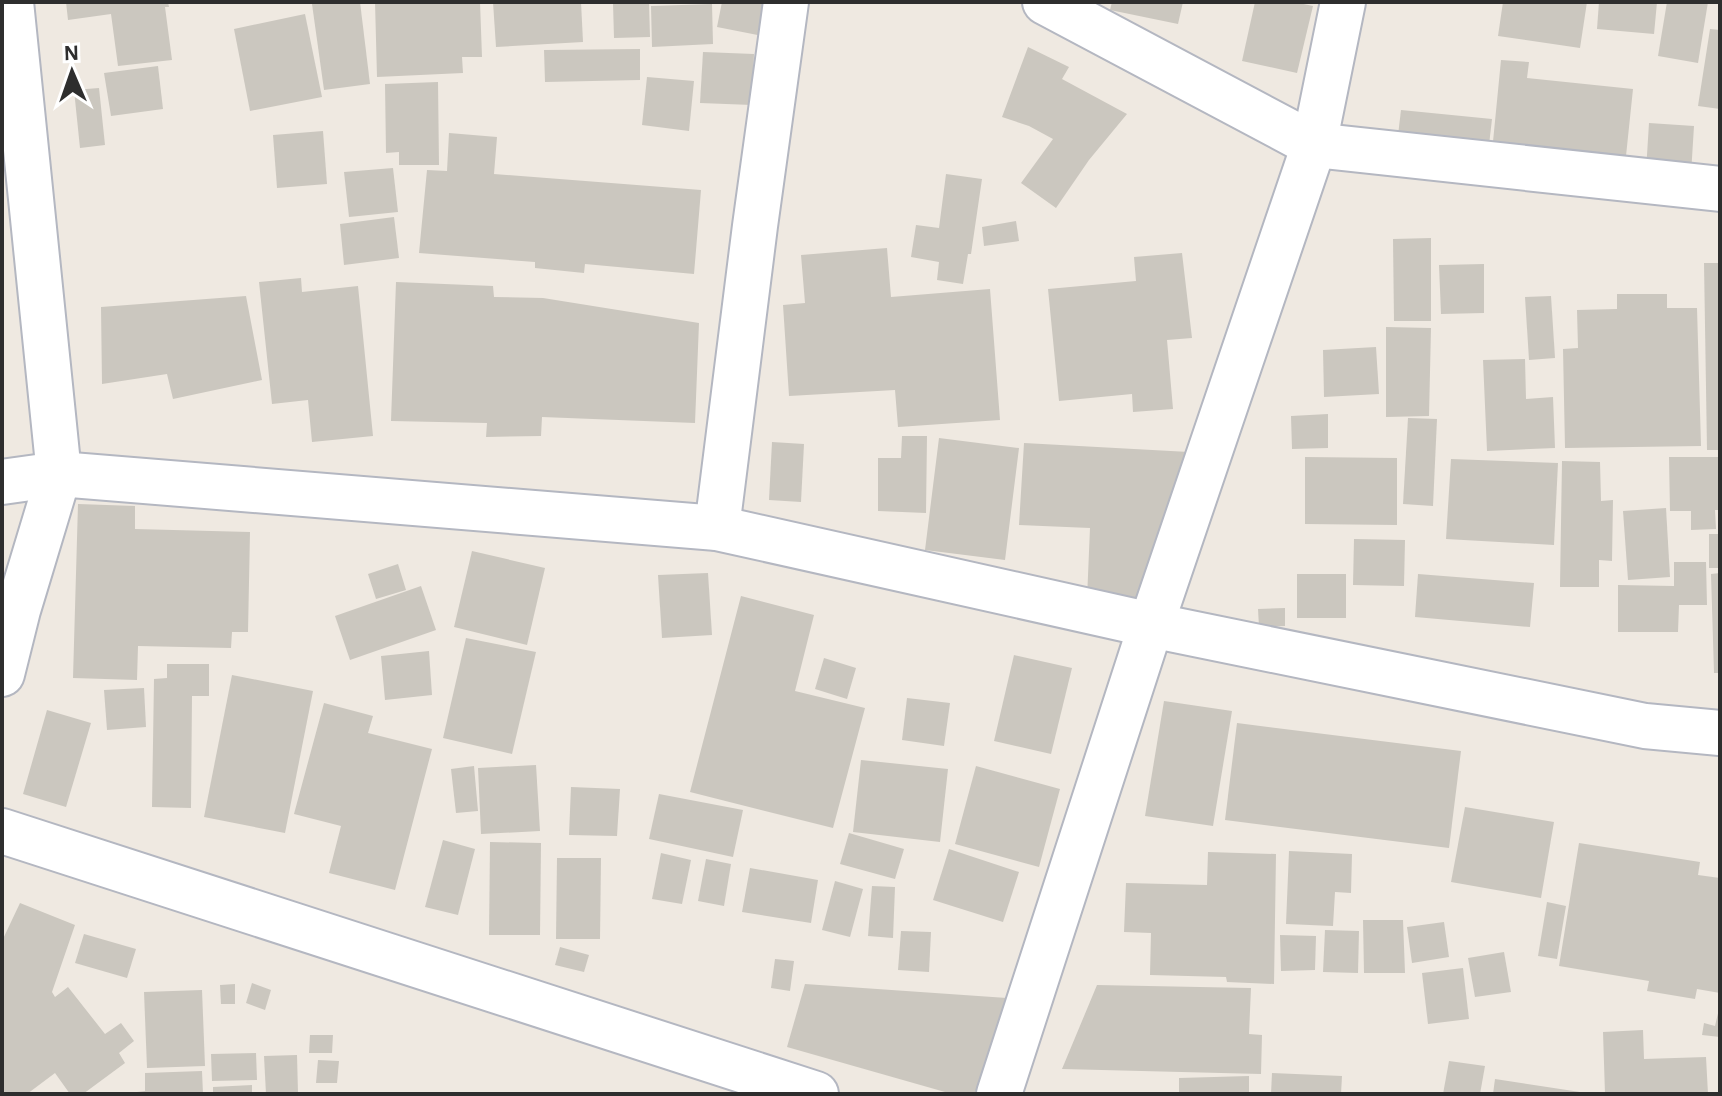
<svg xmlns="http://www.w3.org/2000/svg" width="1722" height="1096" font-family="'Alegreya Sans',sans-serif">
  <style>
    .building { fill: #cbc7bf }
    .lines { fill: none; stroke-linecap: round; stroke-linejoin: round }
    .minor-casing { stroke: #b4b7c1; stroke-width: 48 }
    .minor { stroke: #fff; stroke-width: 44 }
  </style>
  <rect width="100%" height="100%" fill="#efe9e1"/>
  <g class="building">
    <polygon points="66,2 168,2 169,7 165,7 172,60 118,66 111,14 68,20"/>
    <polygon points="329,2 360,2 370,84 324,90 312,4"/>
    <polygon points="375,2 480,2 482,57 462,57 463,73 377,77"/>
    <polygon points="493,2 581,2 583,42 496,47"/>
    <polygon points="649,2 650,37 614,38 613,3"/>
    <polygon points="722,2 780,2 773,38 717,27"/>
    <polygon points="1112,2 1183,2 1178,24 1110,10"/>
    <polygon points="1255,2 1294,2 1313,6 1297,73 1242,61"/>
    <polygon points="1503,2 1587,2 1580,48 1498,36"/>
    <polygon points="1599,2 1657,2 1654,34 1597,29"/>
    <polygon points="1667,2 1708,2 1698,63 1658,56"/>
    <polygon points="712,4 713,44 652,47 651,6"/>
    <polygon points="305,14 322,97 250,111 234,29"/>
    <polygon points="1710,29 1720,30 1720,109 1698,106"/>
    <polygon points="1028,47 1069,67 1062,79 1127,114 1089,160 1056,208 1021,183 1053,139 1029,126 1002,117"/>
    <polygon points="640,49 640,80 545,82 544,50"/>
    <polygon points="703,52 754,54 752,105 700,103"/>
    <polygon points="1501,60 1529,62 1527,78 1633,89 1624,175 1491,162"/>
    <polygon points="158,66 163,109 111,116 104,73"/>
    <polygon points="647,77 694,81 689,131 642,125"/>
    <polygon points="438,82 439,165 399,165 399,152 386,153 385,84"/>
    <polygon points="99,88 105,145 80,148 74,90"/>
    <polygon points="1401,110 1492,119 1487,162 1396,152"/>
    <polygon points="1649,123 1694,126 1691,174 1646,171"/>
    <polygon points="323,131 327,184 277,188 273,135"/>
    <polygon points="449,133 497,137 494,174 701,190 694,274 585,264 584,273 535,268 535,262 419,253 427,170 447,171"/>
    <polygon points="393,168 398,212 349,217 344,172"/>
    <polygon points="946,174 982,179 971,254 968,254 963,284 937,280 939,262 911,257 916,225 939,228"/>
    <polygon points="394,217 399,258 344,265 340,224"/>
    <polygon points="1016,221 1019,241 984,246 982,227"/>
    <polygon points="1431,238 1431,321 1394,321 1393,239"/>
    <polygon points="887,248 891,297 990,289 1000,420 898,427 895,390 789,396 783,305 805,303 801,255"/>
    <polygon points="1182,253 1192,338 1167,340 1173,409 1133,412 1132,394 1059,401 1048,289 1136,281 1134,257"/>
    <polygon points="1704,263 1720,263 1720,450 1707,450"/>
    <polygon points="1484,264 1484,313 1441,314 1439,265"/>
    <polygon points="301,278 302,292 358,286 373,436 312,442 308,400 272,404 259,282"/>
    <polygon points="396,282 493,286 494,297 543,298 699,323 695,423 542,417 541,436 486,437 487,423 391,421"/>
    <polygon points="1617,294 1667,294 1667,308 1697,308 1701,446 1565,448 1563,349 1578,348 1577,310 1617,309"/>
    <polygon points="246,296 262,380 173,399 167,374 102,384 101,307"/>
    <polygon points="1551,296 1555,358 1529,360 1525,297"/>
    <polygon points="1386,327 1431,328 1429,416 1386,417"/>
    <polygon points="1376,347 1379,394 1324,397 1323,350"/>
    <polygon points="1525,359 1526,399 1553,397 1555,448 1487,451 1483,360"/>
    <polygon points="1328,414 1328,448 1292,449 1291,416"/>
    <polygon points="1408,418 1437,419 1433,506 1403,504"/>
    <polygon points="902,436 927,436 926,513 878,511 878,458 901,458"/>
    <polygon points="939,438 1019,448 1005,560 925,550"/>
    <polygon points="772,442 804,444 801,502 769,500"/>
    <polygon points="1024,443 1189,452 1139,601 1087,599 1090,528 1019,525"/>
    <polygon points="1305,457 1397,458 1397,525 1305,524"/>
    <polygon points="1669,457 1720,457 1720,510 1715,510 1716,529 1691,530 1691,511 1670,511"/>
    <polygon points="1451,459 1558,463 1554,545 1446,539"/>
    <polygon points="1562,461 1600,462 1601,501 1613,500 1612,561 1599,560 1599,587 1560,587"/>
    <polygon points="78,504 135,506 135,529 250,532 248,632 232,632 231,648 138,646 137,680 73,678"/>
    <polygon points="1666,508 1670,577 1628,580 1623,511"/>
    <rect x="1709" y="534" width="11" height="34"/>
    <polygon points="1354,539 1405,540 1404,586 1353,585"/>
    <polygon points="472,551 545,568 527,645 454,627"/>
    <polygon points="1674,562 1706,562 1707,605 1679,605 1678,632 1618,632 1618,585 1674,586"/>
    <polygon points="398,564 406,590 376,599 368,574"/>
    <polygon points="708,573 712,635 662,638 658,575"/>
    <polygon points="1720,573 1720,673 1714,673 1711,574"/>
    <rect x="1297" y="574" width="49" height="44"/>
    <polygon points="1418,574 1534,583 1530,627 1415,617"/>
    <polygon points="421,586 436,630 350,660 335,616"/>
    <polygon points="741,596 814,615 795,691 865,708 833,828 690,792"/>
    <polygon points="1285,608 1285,626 1259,627 1258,609"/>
    <polygon points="466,638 536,652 512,754 443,738"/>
    <polygon points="429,651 432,695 385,700 381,656"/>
    <polygon points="1014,655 1072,668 1051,754 994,741"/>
    <polygon points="824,658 856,668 847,699 815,689"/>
    <polygon points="167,664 209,664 209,696 192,696 191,808 152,807 154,679 167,678"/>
    <polygon points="232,675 313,691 285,833 204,817"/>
    <polygon points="144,688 146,727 107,730 104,690"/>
    <polygon points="907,698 950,703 944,746 902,740"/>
    <polygon points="1164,701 1232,711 1213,826 1145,816"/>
    <polygon points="324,703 373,716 368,733 432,749 395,890 329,873 341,826 294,814"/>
    <polygon points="47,710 91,723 66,807 23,794"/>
    <polygon points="1237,723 1461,751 1449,848 1225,820"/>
    <polygon points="861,760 948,769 940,842 853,832"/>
    <polygon points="536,765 540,831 481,834 478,768"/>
    <polygon points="474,766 478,811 456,813 451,769"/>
    <polygon points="976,766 1060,789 1039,867 955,844"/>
    <polygon points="571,787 620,789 617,836 569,835"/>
    <polygon points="659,794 743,810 733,857 649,839"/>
    <polygon points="1465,807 1554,822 1541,898 1451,882"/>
    <polygon points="849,833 904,849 895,879 840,864"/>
    <polygon points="443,840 475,849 458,915 425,907"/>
    <polygon points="490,842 541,843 540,935 489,935"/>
    <polygon points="1579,843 1700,862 1698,875 1720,878 1720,993 1697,989 1695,999 1647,991 1649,981 1559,966"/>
    <polygon points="949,849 1019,872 1003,922 933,900"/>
    <polygon points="1289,851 1352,854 1351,893 1335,892 1333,926 1286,924"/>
    <polygon points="1208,852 1276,854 1274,984 1227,982 1226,977 1150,975 1151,933 1124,932 1126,883 1207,885"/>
    <polygon points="661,853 691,860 682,904 652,899"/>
    <polygon points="557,858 601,858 600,939 556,939"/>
    <polygon points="706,859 731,864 724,906 698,901"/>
    <polygon points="750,868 818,880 811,923 742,912"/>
    <polygon points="835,881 863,889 850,937 822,930"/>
    <polygon points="872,886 895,887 893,938 868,936"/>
    <polygon points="1547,902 1566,906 1557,959 1538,956"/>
    <polygon points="20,903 75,925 52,992 55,997 68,987 105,1034 121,1023 134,1041 119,1053 125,1063 83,1094 70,1094 55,1073 27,1094 2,1094 2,941"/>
    <polygon points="1363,920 1403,920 1405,973 1364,973"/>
    <polygon points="1444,922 1449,957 1412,963 1407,927"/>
    <polygon points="1325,930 1359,931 1358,973 1323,972"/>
    <polygon points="901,931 931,932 929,972 898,970"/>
    <polygon points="84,934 136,949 127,978 75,963"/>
    <polygon points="1280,935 1316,936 1315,970 1281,971"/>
    <polygon points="560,947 589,955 584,972 555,965"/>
    <polygon points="1504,952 1511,992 1475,997 1468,958"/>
    <polygon points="775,959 794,961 790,991 771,988"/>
    <polygon points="1463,968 1469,1019 1428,1024 1422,973"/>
    <polygon points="252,983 271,990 265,1010 246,1003"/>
    <polygon points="235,984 235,1004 221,1004 220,985"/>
    <polygon points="805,984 1007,998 975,1094 952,1094 787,1047"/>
    <polygon points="1097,985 1251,988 1249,1034 1262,1035 1261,1074 1062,1069"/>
    <polygon points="202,990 205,1066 147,1068 144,992"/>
    <polygon points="1719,1009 1720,1037 1702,1035 1704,1023 1715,1026"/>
    <polygon points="1643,1030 1644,1059 1706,1057 1708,1094 1605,1094 1603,1032"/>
    <polygon points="310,1035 333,1035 332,1053 309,1053"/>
    <polygon points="256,1053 257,1080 212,1081 211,1054"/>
    <polygon points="297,1055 298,1093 266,1094 264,1056"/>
    <polygon points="318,1060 339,1061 337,1083 316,1083"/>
    <polygon points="1449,1061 1485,1066 1480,1094 1443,1094"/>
    <polygon points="202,1071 203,1094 137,1094 137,1092 145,1091 145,1073"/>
    <polygon points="1272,1073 1342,1076 1341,1094 1271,1094"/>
    <polygon points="1249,1076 1249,1094 1179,1094 1179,1078"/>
    <polygon points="1495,1079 1580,1092 1580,1094 1493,1094"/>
    <polygon points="252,1085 252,1094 213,1094 213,1087"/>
  </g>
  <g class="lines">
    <g class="minor-casing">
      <g id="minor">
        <polyline points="1045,2 1314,145 1720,189"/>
        <polyline points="2,482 59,474 717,528 1151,625 1645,726 1720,733"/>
        <polyline points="717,528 755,226 786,2"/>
        <polyline points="2,674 18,610 59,474 11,2"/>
        <polyline points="2,831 816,1094"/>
        <polyline points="999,1094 1151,625 1314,145 1343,2"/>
      </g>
    </g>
    <use href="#minor" class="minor"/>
  </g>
  <rect width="1722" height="1096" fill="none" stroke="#2e2e2e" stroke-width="8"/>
  <g transform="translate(72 72) rotate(358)" stroke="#ffffff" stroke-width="6" paint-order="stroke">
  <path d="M0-6L14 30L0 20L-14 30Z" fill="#2e2e2e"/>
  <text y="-12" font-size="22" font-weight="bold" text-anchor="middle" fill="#2e2e2e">N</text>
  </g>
</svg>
